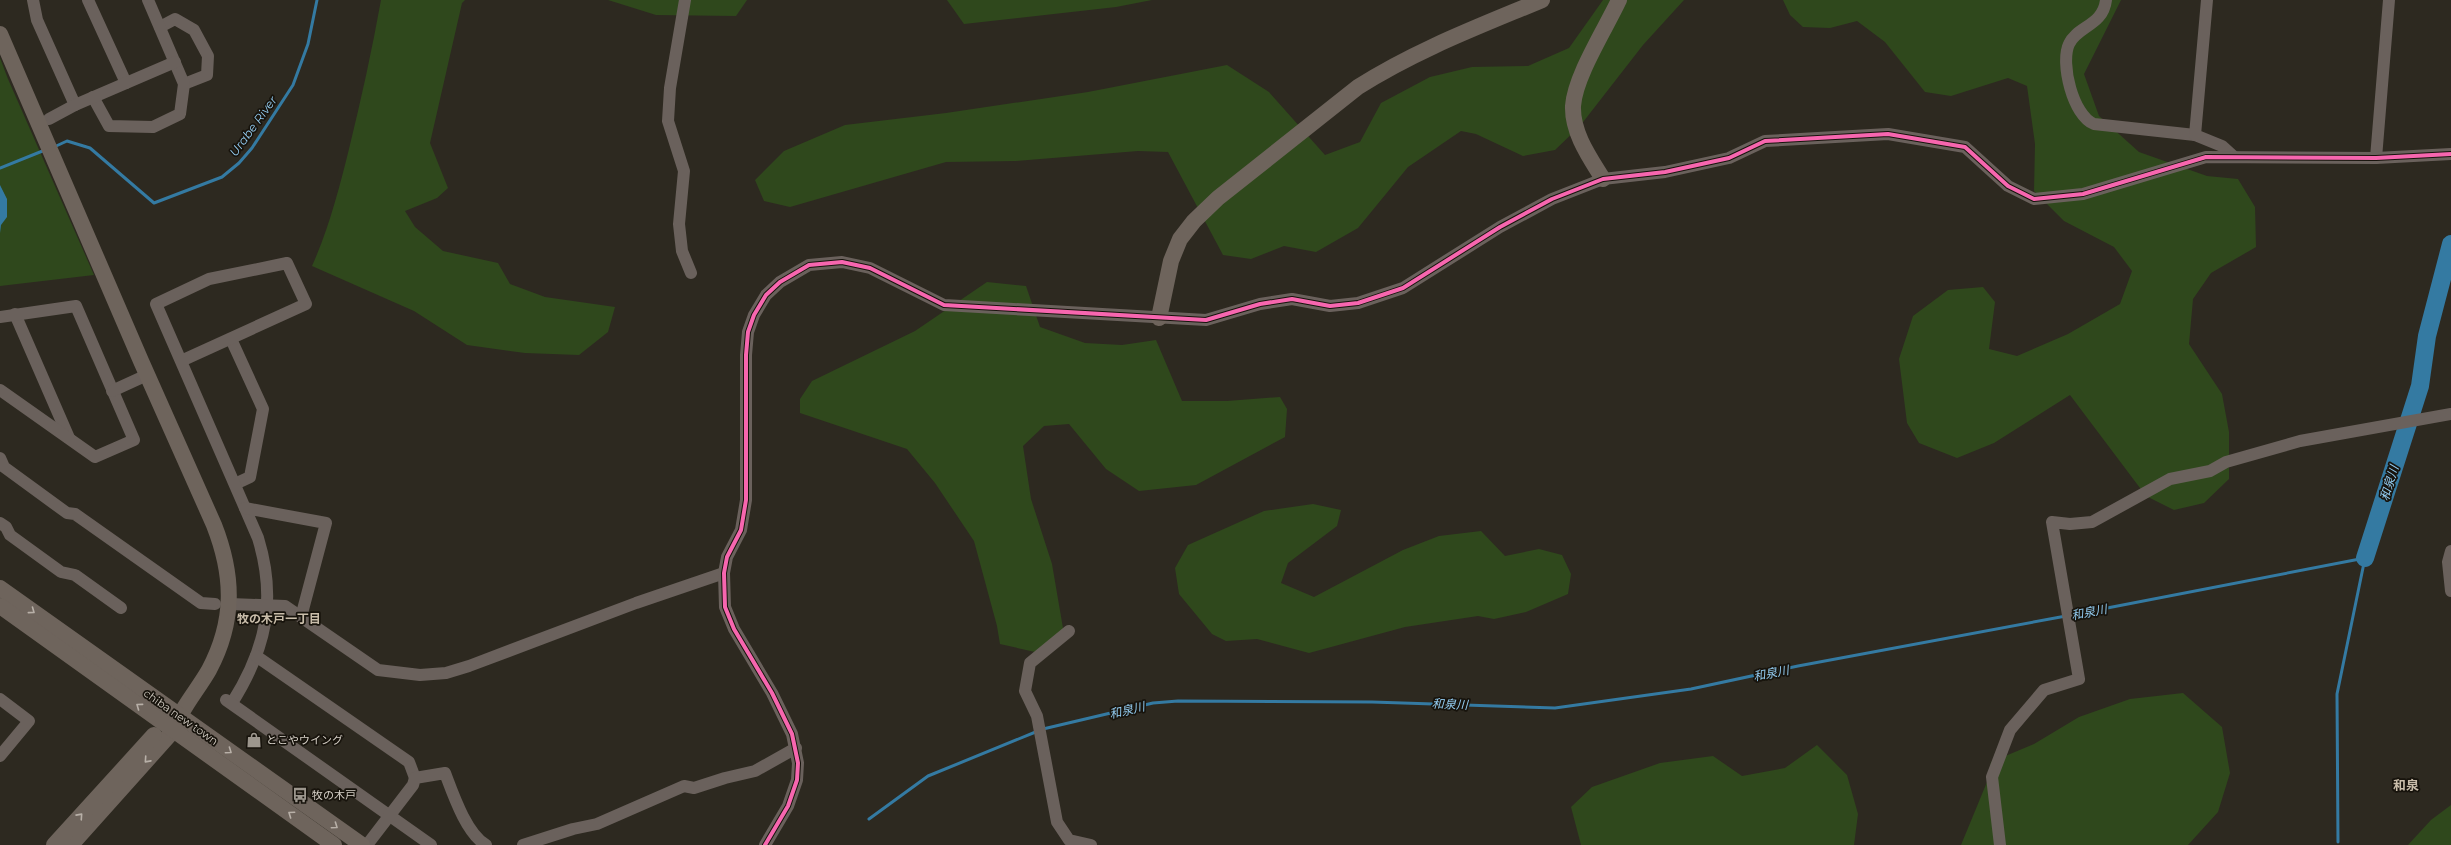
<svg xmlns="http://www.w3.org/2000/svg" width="2451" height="845" font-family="Montserrat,'Noto Sans JP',sans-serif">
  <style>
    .green { fill: #2f481c }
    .water { fill: #347aa2 }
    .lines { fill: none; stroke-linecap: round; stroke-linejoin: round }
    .stream { stroke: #347aa2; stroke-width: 3 }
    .river { stroke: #347aa2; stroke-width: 18 }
    .street { stroke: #6a615c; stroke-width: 12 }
    .secondary { stroke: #6e645c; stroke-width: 16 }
    .cycleway-casing { stroke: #17130c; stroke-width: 6 }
    .cycleway { stroke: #f766af; stroke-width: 4 }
    .oneway { stroke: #b8b0a8 }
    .labels { text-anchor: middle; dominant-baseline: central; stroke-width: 3.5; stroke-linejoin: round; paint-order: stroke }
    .street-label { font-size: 11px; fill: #d7d1c8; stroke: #17130c }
    .poi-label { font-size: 11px; fill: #d7d1c8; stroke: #17130c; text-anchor: start }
    .water-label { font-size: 12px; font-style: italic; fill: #93ccf1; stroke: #17130c }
    .neighbourhood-label { font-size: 12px; font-weight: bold; fill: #c9bdaa; stroke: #17130c }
    .quarter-label { font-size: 13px; font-weight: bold; fill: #c9bdaa; stroke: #17130c }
  </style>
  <rect width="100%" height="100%" fill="#2d2920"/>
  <g class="green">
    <path d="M381,0H465L462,3L430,143L448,188L437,198L405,211L415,227L443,251L498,263L510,284L545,297L615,307L608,332L579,355L525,353L467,345L414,311L312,266C329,228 339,189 349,149C361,100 372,50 381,0Z"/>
    <polygon points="608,0 747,0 736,16 656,15"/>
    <polygon points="947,0 1152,0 1116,7 964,24"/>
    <polygon points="1603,0 1684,0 1643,45 1580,126 1555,150 1523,156 1476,134 1461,131 1408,167 1358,228 1316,252 1284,246 1251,259 1223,255 1168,152 1138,151 1016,161 946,162 790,207 764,201 755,180 784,151 845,125 946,113 1088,92 1227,65 1269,92 1325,155 1360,142 1381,103 1430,77 1472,67 1528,66 1569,48"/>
    <polygon points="1783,0 2121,0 2084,74 2099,116 2139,152 2207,176 2238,179 2255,207 2256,247 2211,273 2193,299 2189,344 2222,394 2229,432 2229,479 2204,503 2174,510 2146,496 2070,395 1994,443 1957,458 1919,443 1907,423 1899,359 1913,316 1948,290 1983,287 1995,302 1989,349 2017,356 2068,334 2120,304 2132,271 2114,247 2064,221 2034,191 2035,144 2027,86 2008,78 1951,96 1925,92 1885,42 1857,21 1830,28 1803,27 1790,15"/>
    <polygon points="0,58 8,79 94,275 0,286"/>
    <polygon points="987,282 1026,286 1040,327 1085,343 1122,345 1156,340 1182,401 1227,401 1280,397 1287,409 1285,437 1196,485 1139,491 1106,469 1069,424 1044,426 1023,446 1031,499 1052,564 1064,634 1035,652 1000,644 997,626 974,541 935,483 907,449 800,413 800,399 812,381 915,331"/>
    <polygon points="1313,504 1341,510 1337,526 1288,563 1281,583 1314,597 1403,550 1439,536 1481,531 1505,556 1539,549 1562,555 1571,574 1568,594 1526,612 1494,619 1478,616 1405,627 1309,653 1257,639 1226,641 1212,634 1179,594 1175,568 1188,545 1264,511"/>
    <polygon points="2183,693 2222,727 2230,773 2218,812 2188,845 1961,845 1987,782 1991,762 2034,744 2079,717 2130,699"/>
    <polygon points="1817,745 1847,775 1858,814 1854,845 1581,845 1571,807 1592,787 1660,763 1713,756 1742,776 1785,768"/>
    <polygon points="2451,805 2451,845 2408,845 2431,820"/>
  </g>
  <polygon class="water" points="0,185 7,199 7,217 1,225 0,233"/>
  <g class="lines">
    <g class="stream">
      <polyline points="54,147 67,141 90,148 154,203 222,177 239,163 252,148 293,85 308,44 317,0"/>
      <polyline points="0,168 45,150"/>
      <polyline points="2071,615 2365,558 2337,694 2338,842"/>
      <polyline points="1043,729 1153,703 1178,701 1372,702 1555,708 1691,689 1798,666 2066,616"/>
      <polyline points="869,819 928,776 1038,731"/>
    </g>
    <polyline class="river" points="2365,558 2420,386 2427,336 2451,244"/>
    <g class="street">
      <polyline points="33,0 37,20 75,105"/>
      <polyline points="88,0 126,83"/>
      <polyline points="685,0 670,88 668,121 684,171 679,224 682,251 691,273"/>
      <path d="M2106,0C2103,26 2077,26 2069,44C2060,63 2073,116 2094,124L2195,135"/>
      <polyline points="2207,0 2195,135 2222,146 2233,156"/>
      <polyline points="160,27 175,19 194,30 208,56 207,75 184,84"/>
      <polyline points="93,97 109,126 153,127 180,114 184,84 148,0"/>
      <polyline points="49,119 75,105 175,62"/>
      <polyline points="2376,158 2389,0"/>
      <polyline points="15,314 69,438"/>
      <polyline points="0,317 76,306 134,440 95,457 0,390"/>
      <polyline points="231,339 263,409 250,477 235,484"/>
      <path d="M181,361L306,304L287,263L209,279L156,304L258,538C277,600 266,649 232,703"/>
      <polyline points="112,391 147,375"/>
      <polyline points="0,458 4,467 67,513 75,514 201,603 215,604"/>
      <polyline points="245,508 326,523 301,617"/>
      <polyline points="0,523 6,527 10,535 61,572 75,575 121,608"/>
      <polyline points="2451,551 2448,562 2451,591"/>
      <polyline points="230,604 285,606 378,670 420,675 446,673 469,666 636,603 724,573"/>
      <polyline points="1069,631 1030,663 1025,691 1037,716 1057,822 1069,840 1091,845"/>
      <polyline points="256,656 409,762 415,778"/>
      <polyline points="0,699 29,721 0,756"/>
      <polyline points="226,700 431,845"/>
      <path d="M367,845L413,785L415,778L445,773C453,794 466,833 486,845"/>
      <polyline points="523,845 573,829 597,824 684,786 694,788 725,778 755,771 796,748"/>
      <polyline points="765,845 788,806 797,780 798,763 792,734 772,693 734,629 725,607 724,573 727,557 741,530 746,500 746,355 748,332 754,315 766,295 780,282 809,265 842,262 870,268 944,305 1206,320 1260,304 1292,299 1330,306 1358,303 1403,288 1500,227 1552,199 1603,179 1665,172 1729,158 1765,141 1888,134 1965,147 2008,186 2034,199 2083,194 2206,157 2376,158 2451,154"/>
      <polyline points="2000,845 1992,777 2010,730 2044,690 2079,679 2052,522 2070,524 2092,522 2170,479 2210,471 2226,462 2300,441 2451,414"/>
    </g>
    <g class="secondary">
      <path d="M0,34L141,361L214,525C234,576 235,621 209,670C197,691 181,708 173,731L71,845"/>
      <path d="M1603,179C1590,158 1572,133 1573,106C1575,76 1606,28 1619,0"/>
      <path d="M1159,318L1171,261L1180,239L1194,221L1218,198L1358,87C1416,50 1480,26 1542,0"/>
      <polyline points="0,588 362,845"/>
      <polyline points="0,606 334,845"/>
      <polyline points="54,845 154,735"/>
    </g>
    <g class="cycleway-casing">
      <polyline id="cycleway" points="765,845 788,806 797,780 798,763 792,734 772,693 734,629 725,607 724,573 727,557 741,530 746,500 746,355 748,332 754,315 766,295 780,282 809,265 842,262 870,268 944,305 1206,320 1260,304 1292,299 1330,306 1358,303 1403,288 1500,227 1552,199 1603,179 1665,172 1729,158 1765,141 1888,134 1965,147 2008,186 2034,199 2083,194 2206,157 2376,158 2451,154"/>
    </g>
    <use href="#cycleway" class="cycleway"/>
  </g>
  <defs><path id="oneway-chevron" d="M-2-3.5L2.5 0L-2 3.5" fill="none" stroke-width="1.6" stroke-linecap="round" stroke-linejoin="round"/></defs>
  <g class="oneway">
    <use href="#oneway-chevron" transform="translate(32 611) rotate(36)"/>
    <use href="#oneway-chevron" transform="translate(139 706) rotate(-144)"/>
    <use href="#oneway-chevron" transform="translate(229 751) rotate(35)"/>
    <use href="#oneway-chevron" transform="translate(147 760) rotate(132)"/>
    <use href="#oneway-chevron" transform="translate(291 814) rotate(-145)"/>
    <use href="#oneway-chevron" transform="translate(80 816) rotate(-48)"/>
    <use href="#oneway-chevron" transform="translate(335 826) rotate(35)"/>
  </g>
  <defs>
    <g id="shop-bare" transform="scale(1.2)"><path d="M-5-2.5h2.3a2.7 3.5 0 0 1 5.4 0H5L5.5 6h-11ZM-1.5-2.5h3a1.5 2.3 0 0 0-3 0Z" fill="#9c968d" stroke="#17130c" stroke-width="2.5" paint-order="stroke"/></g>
    <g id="bus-bare" transform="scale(1.2)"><path d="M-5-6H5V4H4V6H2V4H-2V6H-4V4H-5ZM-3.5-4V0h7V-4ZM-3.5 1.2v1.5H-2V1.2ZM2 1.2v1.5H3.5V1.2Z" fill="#9c968d" stroke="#17130c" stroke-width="2.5" paint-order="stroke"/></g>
  </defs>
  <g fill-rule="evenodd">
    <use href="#shop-bare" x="254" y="740"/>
    <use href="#bus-bare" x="300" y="795"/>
  </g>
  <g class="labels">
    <g class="street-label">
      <text transform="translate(181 717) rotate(35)">chiba new town</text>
    </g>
    <g class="poi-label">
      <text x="266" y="740">とこやウイング</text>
      <text x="312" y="795">牧の木戸</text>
    </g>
    <g class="water-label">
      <text transform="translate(253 126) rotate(-54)">Urabe River</text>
      <text transform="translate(2389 483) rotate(-73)">和泉川</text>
      <text transform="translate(2089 612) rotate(-11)">和泉川</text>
      <text transform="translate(1771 673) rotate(-11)">和泉川</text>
      <text transform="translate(1450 704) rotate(2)">和泉川</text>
      <text transform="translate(1127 710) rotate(-13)">和泉川</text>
    </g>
    <g class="neighbourhood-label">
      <text x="279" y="618">牧の木戸一丁目</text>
    </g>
    <g class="quarter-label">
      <text x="2406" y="785">和泉</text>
    </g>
  </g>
</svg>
